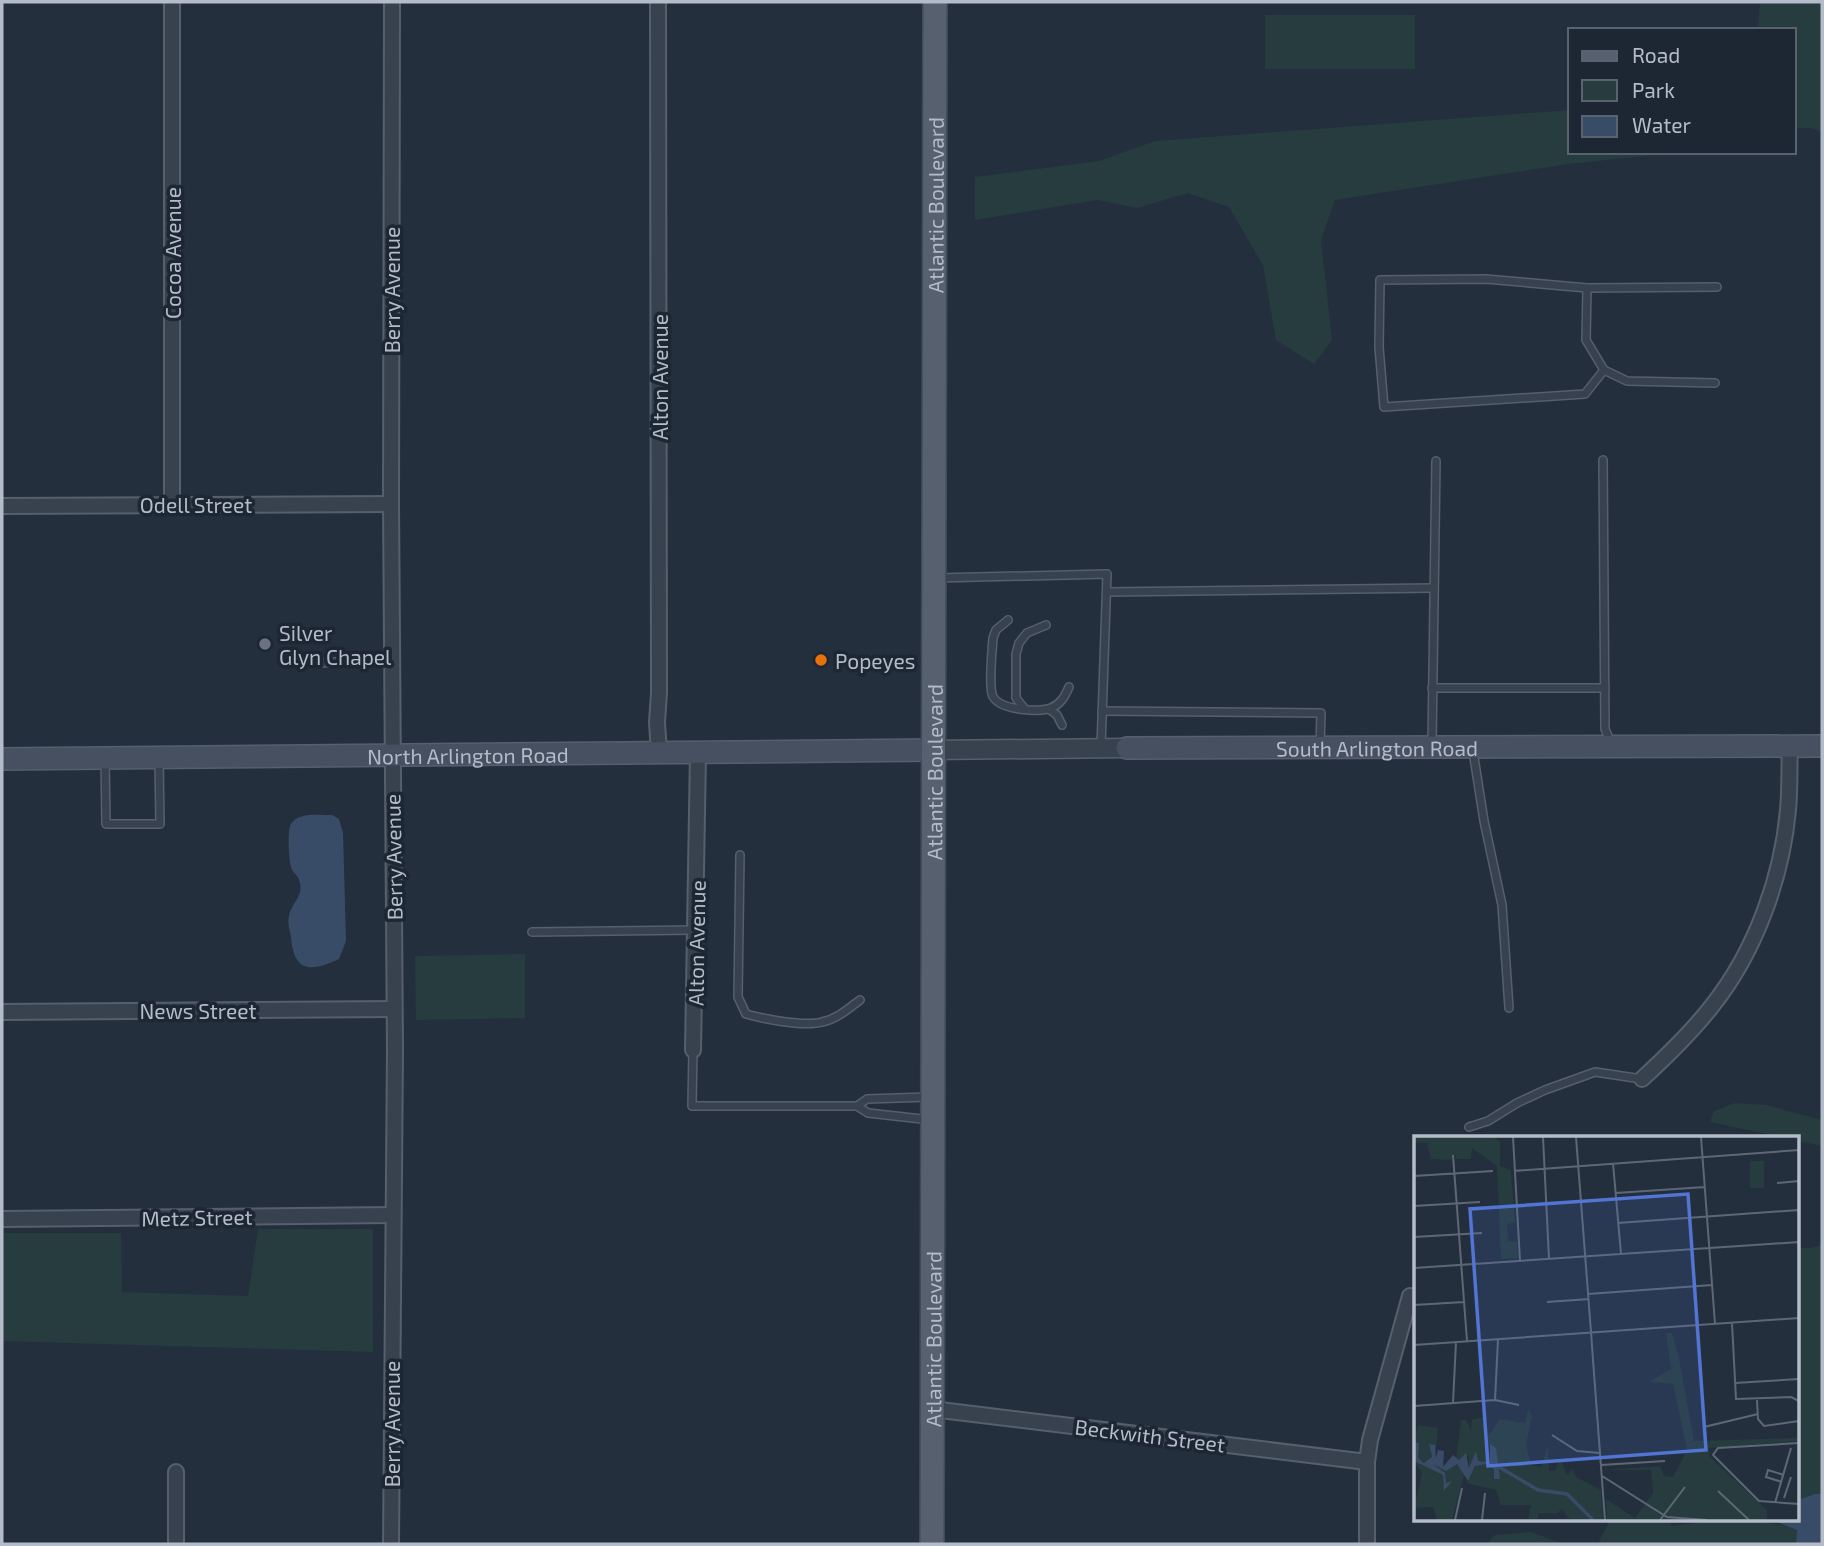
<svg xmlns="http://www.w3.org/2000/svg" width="1824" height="1546" font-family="'Exo 2',sans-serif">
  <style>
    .green { fill: #263c3f }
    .water { fill: #394c67 }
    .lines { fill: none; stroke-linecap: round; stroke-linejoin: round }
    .service-casing { stroke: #565f6c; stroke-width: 10 }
    .minor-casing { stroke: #565f6c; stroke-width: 18 }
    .tertiary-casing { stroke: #565f6c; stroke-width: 21 }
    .secondary-casing { stroke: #565f6c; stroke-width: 24 }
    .primary-casing { stroke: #414a57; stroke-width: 26 }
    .service { stroke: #38414e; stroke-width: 7 }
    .minor { stroke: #38414e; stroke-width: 14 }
    .tertiary { stroke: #38414e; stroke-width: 18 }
    .secondary { stroke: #465061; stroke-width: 21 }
    .primary { stroke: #56606e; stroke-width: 23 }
    .worship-dot { fill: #6b7280; stroke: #1d2633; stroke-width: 2.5 }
    .food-dot { fill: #e8710a; stroke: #1d2633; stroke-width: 2.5 }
    .labels { text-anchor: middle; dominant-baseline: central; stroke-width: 7; stroke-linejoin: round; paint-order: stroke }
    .street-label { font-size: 21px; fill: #b4bcc9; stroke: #1d2633 }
    .poi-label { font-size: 21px; fill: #b4bcc9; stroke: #1d2633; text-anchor: start }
    .inset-river { fill: none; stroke: #394c67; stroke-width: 3.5 }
    .inset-road { fill: none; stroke: #5e6776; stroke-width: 2 }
    .view { fill: #5274d3; fill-opacity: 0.15; stroke: #5274d3; stroke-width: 3.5 }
    .inset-edge { fill: none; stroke: #b4bcc9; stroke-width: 3.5 }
  </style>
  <rect width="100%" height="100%" fill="#242f3e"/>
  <g class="green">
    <polygon points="1760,2 1822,2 1822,132 1812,128 1794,128 1794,30 1758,30"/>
    <rect x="1265" y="15" width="150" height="54"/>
    <polygon points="1570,110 1570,152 1684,152 1568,164 1335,200 1321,240 1332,340 1314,364 1276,340 1263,265 1229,207 1188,193 1137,208 1098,200 975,220 975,177 1099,161 1155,141"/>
    <polygon points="525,954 525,1018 416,1020 415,956"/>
    <polygon points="1735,1103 1766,1105 1822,1120 1822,1146 1798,1141 1798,1138 1786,1138 1710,1122 1714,1111"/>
    <polygon points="258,1229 373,1229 373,1352 2,1341 2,1233 121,1233 122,1292 248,1296"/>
    <polygon points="1822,1245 1822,1494 1815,1494 1798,1500 1798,1248 1810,1248"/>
    <path d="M1610,1520H1670L1671,1526C1715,1520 1754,1514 1797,1530L1796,1544H1598Z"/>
    <polygon points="1531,1532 1563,1544 1486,1544 1495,1535"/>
  </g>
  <g class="water">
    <path d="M332,815L339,819L343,833L346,941L339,959C311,972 294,973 291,937C290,931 287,922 289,916C291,903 305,896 299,880C298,875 292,872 291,867C289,860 287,829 291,824C298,812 319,815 332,815Z"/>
    <polygon points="1815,1494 1822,1494 1822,1544 1796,1544 1797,1530 1774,1521 1757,1520 1798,1520 1798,1500"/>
  </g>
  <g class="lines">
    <g class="service-casing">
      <g id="service">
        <polyline points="1587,288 1486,279 1380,280 1379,347 1384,407 1585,394 1604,370"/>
        <polyline points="1715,383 1627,381 1604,370 1586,340 1587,288 1717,287"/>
        <polyline points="1603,460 1605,729 1611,743"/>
        <polyline points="936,578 1107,574 1101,747"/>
        <polyline points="1107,592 1434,588"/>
        <path d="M1008,620L996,630L993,638C992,652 989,681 992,694C996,710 1038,713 1051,708C1061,704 1065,696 1069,687"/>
        <polyline points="319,663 392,659"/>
        <polyline points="1432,688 1605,688"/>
        <polyline points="1024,708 1016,698 1016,654 1019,643 1027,633 1046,625"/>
        <polyline points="1049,709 1057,715 1062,725"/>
        <polyline points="1102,711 1321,713 1320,747"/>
        <polyline points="1432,744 1436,461"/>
        <polyline points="1473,751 1484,821 1502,905 1509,1008"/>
        <polyline points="105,759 106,824 160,824 159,759"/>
        <path d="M740,855L738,997L746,1014C764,1019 804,1027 822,1022C837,1019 848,1009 860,1000"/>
        <polyline points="532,932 695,930"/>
        <polyline points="693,1050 692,1106 857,1106"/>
        <polyline points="928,1097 867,1099 857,1106 868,1113 931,1120"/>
        <polyline points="1469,1127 1488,1121 1517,1103 1545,1090 1595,1072 1642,1079"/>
      </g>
    </g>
    <g class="minor-casing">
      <g id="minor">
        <polyline points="658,2 659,693 657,722 659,753"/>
        <polyline points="172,504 172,2"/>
        <polyline points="2,506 391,504"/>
        <polyline points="2,1012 394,1009"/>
        <polyline points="693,1050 698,752"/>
        <path d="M1642,1079C1667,1056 1691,1033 1712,1006C1755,952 1782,878 1788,810C1790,789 1789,767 1790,746"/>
        <polyline points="2,1219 392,1215"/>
        <polyline points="932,1409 1367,1462"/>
        <polyline points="176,1544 176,1472"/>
        <polyline points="391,1544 395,1051 391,504 392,2"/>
        <polyline points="1367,1544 1367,1462 1370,1440 1410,1296"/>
      </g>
    </g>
    <g class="tertiary-casing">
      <polyline id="tertiary" points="933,750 1127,748"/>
    </g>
    <g class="secondary-casing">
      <g id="secondary">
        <path id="s1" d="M1127,748L1822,746"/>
        <path id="s2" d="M2,759L933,750"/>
      </g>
    </g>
    <g class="primary-casing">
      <g id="primary">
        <path id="s3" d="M932,1544L935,2"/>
      </g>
    </g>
    <use href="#service" class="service"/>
    <use href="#minor" class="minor"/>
    <use href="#tertiary" class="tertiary"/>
    <use href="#secondary" class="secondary"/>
    <use href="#primary" class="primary"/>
  </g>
  <circle class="worship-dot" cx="265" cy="644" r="7"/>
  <circle class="food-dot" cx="821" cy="660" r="7"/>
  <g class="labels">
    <g class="street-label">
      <text stroke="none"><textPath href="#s3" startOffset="1339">Atlantic Boulevard</textPath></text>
      <text transform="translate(172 253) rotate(-90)">Cocoa Avenue</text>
      <text transform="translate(391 290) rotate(-90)">Berry Avenue</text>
      <text transform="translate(659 377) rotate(-90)">Alton Avenue</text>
      <text x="196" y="504">Odell Street</text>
      <text stroke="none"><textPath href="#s1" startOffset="250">South Arlington Road</textPath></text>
      <text stroke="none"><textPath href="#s2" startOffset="466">North Arlington Road</textPath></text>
      <text stroke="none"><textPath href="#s3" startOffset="772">Atlantic Boulevard</textPath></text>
      <text transform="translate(393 857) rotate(-91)">Berry Avenue</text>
      <text transform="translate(696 943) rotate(-89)">Alton Avenue</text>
      <text x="198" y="1010">News Street</text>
      <text transform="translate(197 1217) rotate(-1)">Metz Street</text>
      <text stroke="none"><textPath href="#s3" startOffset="205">Atlantic Boulevard</textPath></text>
      <text transform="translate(391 1424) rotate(-90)">Berry Avenue</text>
      <text transform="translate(1150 1435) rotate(7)">Beckwith Street</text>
    </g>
    <g class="poi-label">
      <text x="279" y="632">Silver<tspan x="279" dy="24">Glyn Chapel</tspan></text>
      <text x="835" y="660">Popeyes</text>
    </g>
  </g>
  <g transform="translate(1414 1136)">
    <rect width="385" height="385" fill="#242f3e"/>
    <path d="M0,1H80L86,6V30L97,34L101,87L93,88L94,105L103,106L104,122L87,123L83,30L58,12L57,23H42L41,18L37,24L17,23L13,7L0,6ZM336,25H350V52H336ZM252,197H258L265,222L280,305L385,302V305L295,312L296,321L353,374V384H193L192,363L221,382L239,357L237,334H190L246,330L250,340L259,341L273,314L259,248L235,246L257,233ZM114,274L118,279L112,309L117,329L127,331L134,310L135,335H141L146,323L153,339L158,333L162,341L187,354L189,384H156L148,373L142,378L125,377L123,384L114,383L117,369H87L82,354L53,347L62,329L72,328L80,333L82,344L85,341L81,314L75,308L76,326L64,325L62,318L55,332V319L50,325L49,321L42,324L47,284H52L57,294L58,284L70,281L75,299L86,283L111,287ZM4,289L24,292L22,313L15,309L18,321L12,327L4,321L0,306ZM0,325L29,339L31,355L37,345L32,347L28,336L19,329L41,328L51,335L38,384H23L19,371L0,372L8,337Z" fill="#263c3f"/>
    <path d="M0,306L5,307L4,321L10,327L18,321L15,308L21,309L22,322L24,314L30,315L29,331L39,319L45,324L52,317L55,332L62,315L64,325L76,326V308L82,312L86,343H80V333L72,328L61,330L54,345L43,328L32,335L19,328L31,337L32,347L38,345L30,355L29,339L0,325Z" fill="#394c67"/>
    <path class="inset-river" d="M85,331L124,354L153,358L179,384"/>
    <path class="inset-road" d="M99,1L106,125M129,1L135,123M162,1L177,196M287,1L301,188M39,19L53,205M199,27L207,118M100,35L385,14M0,40L79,35M363,47L385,45M202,57L291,51M0,70L66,66M204,87L385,74M0,101L68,97M0,132L385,106M174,158L298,149M133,166L175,163M0,169L50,166M318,187L322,263L377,261L385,265M177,196L179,224M0,209L385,182M179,224L191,384M321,247L385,243M81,264L84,203M343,264L344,283L350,290L385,285M39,267L42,206M0,270L81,264L105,269M290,291L344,278M138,299L163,315L186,317M385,307L304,312L299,319L345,365L385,368M187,329L251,325M188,340L253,381L293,384M368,346L352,341L354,334L370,339M304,355L335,384M370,362L377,341M361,367L377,312M41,384L48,352M68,384L71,357M246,384L271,351"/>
    <path class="view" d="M274,58L292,314L74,330L56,73Z"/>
    <rect width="385" height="385" class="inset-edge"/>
  </g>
  <rect width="1824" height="1546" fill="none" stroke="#b4bcc9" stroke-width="7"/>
  <rect x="1568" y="28" width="228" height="126" fill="#1d2633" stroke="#59626f" stroke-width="2"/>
  <rect x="1582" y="51" width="35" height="10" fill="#56606e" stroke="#59626f" stroke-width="2"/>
  <text x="1632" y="63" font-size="21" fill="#b4bcc9">Road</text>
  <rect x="1582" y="80" width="35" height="21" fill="#263c3f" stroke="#59626f" stroke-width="2"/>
  <text x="1632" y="98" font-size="21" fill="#b4bcc9">Park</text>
  <rect x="1582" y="116" width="35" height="21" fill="#394c67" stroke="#59626f" stroke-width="2"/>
  <text x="1632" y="133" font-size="21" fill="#b4bcc9">Water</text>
</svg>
